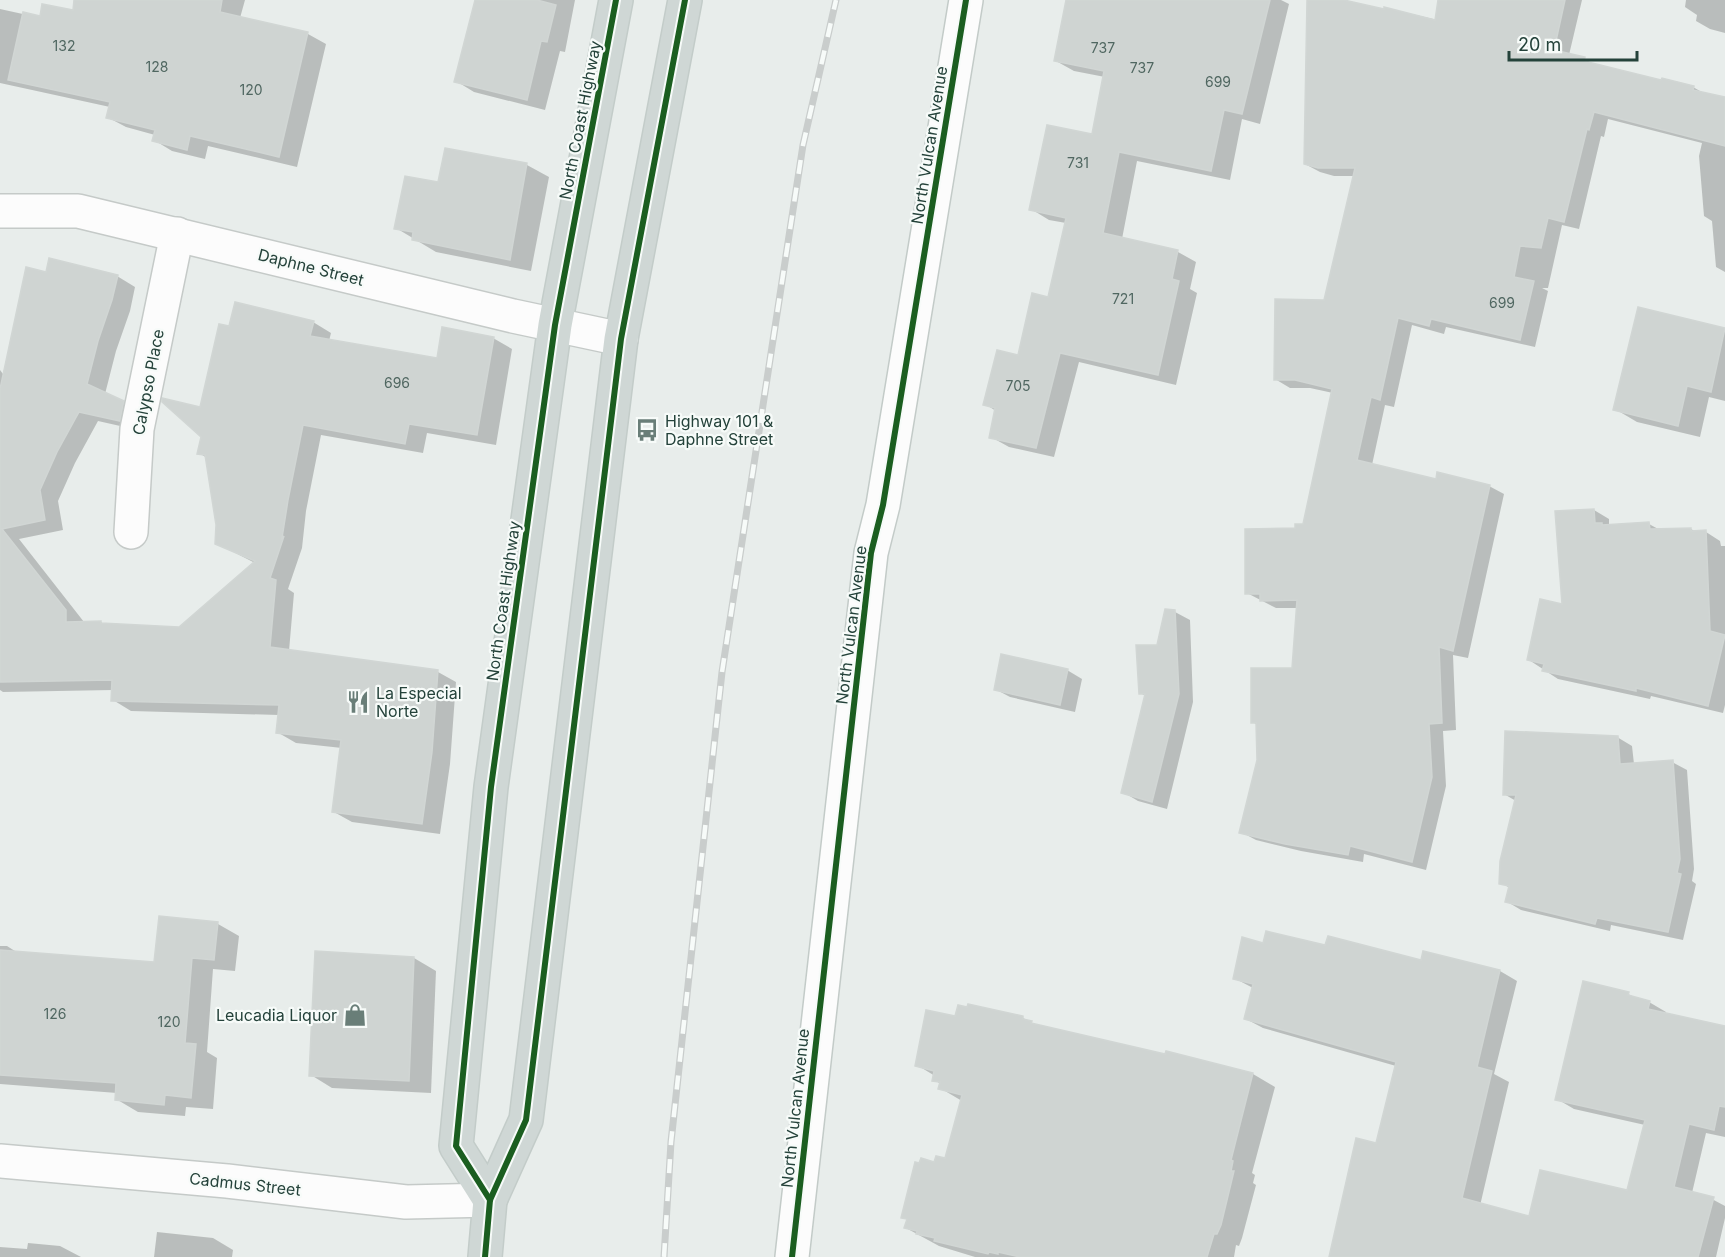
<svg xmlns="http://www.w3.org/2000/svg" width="1725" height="1257" font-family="Inter,sans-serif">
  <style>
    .shadow { fill: #0003 }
    .building { fill: #cfd4d2; stroke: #d1d6d4; stroke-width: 1.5 }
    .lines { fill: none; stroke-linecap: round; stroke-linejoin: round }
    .minor-casing { stroke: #c5cac8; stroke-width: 36 }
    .secondary-casing { stroke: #c3cbc8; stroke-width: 36 }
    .primary-casing { stroke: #c3ccc9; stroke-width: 36 }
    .minor { stroke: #fcfcfc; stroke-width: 33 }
    .secondary { stroke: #fcfcfc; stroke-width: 33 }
    .primary { stroke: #cfd7d5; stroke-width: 33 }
    .rail-casing { stroke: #c9cdcc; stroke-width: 7 }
    .rail { stroke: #f7fbf9; stroke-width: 4.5; stroke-dasharray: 14; stroke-linecap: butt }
    .cycleway-casing { stroke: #f7fbf9; stroke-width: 10 }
    .cycleway { stroke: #1b5e20; stroke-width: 6 }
    .labels { text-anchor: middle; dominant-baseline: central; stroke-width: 4.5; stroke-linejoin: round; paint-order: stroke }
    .number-label { font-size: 14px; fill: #506761 }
    .street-label { font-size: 16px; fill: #24423a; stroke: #f7fbf9 }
    .poi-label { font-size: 16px; fill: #24423a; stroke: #f7fbf9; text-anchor: start }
  </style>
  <rect width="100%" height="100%" fill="#e8edeb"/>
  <g class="shadow">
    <polygon points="148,0 245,0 240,18 308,34 326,44 297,167 208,146 205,159 172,151 154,140 155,135 126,127 107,117 110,107 0,83 0,9 41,18 141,26"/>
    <polygon points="475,0 575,0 565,52 560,51 545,110 474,92 456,81"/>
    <polygon points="1075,0 1281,0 1289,4 1260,124 1242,119 1230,180 1137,161 1122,239 1178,252 1196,262 1190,289 1197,293 1176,385 1079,362 1054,457 1009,447 991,437 996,411 985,404 1019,357 1049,299 1066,223 1049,220 1031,209 1093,136 1105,77 1074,71 1056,61"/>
    <polygon points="1469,0 1582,0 1569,55 1584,59 1596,66 1662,82 1693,87 1705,94 1725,98 1725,272 1716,267 1712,221 1704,216 1699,156 1702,143 1608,119 1604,137 1601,136 1579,229 1562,225 1548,288 1542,288 1548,291 1535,347 1446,327 1444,334 1412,325 1394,407 1385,405 1372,465 1437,480 1489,486 1504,494 1468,658 1453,655 1456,730 1443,731 1446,786 1426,870 1364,854 1363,862 1301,851 1256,840 1241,832 1258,760 1257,725 1253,722 1293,669 1298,608 1276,608 1247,593 1296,530 1304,526 1333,393 1310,388 1290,388 1275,379 1325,301 1354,176 1334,176 1320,172 1305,164 1386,8 1463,26"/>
    <polygon points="1686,0 1725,0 1725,33 1710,29 1696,21 1697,15 1685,7"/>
    <polygon points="446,149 527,165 549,177 531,271 436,252 396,228 440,184"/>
    <polygon points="27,269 47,274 117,276 135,287 130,311 116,351 105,394 141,413 138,430 98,421 75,463 58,501 63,530 19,539 84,622 101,622 105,625 180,628 255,563 216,543 218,525 207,458 199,453 202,437 201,408 230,328 313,322 331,333 329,341 438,360 493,338 512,349 496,445 427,433 423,453 321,435 306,511 302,548 288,589 294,593 289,651 438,672 456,682 450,764 440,834 352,822 334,812 342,748 296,743 277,732 279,715 131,711 113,700 113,690 3,692 0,690 0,370 3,374"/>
    <polygon points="1639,309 1725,330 1725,401 1709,397 1700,437 1637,422 1615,409"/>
    <polygon points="1594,510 1609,519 1609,526 1649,524 1660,530 1691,529 1696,532 1706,532 1720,541 1721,546 1725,546 1725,705 1723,713 1651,696 1650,699 1558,679 1529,660 1564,606"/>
    <polygon points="1175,612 1190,620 1193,702 1167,809 1138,801 1123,792 1146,696 1140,693 1158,647"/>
    <polygon points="1067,670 1082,679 1075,712 1010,697 995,689"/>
    <polygon points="1617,737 1632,746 1634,764 1672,762 1687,770 1694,869 1692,881 1696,884 1683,940 1611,925 1610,931 1521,910 1506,901 1510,888 1501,883 1516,801 1504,794"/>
    <polygon points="160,917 218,924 239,936 235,971 213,969 207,1052 217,1058 213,1109 186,1107 185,1116 138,1112 116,1099 117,1093 0,1084 0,946 7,946 18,953 156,964"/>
    <polygon points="1264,944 1326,947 1422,962 1424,953 1500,971 1517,981 1494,1074 1509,1082 1468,1257 1331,1257 1377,1145 1396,1066 1263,1028 1246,1019 1253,988 1234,978"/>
    <polygon points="414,958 436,971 431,1093 332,1088 311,1075"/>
    <polygon points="1628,994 1638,999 1649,1002 1666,1012 1666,1015 1725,1028 1725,1137 1706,1133 1692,1193 1710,1198 1725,1206 1725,1218 1716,1257 1521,1257 1629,1192 1645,1125 1574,1109 1557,1099"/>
    <polygon points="956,1018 1023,1018 1038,1026 1166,1055 1167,1053 1253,1074 1275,1087 1252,1173 1255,1175 1253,1183 1256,1185 1242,1238 1239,1246 1236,1245 1234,1257 975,1257 939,1246 906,1228 908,1220 903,1217 936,1163 946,1159 962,1101 940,1088 941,1084 934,1080 935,1076 917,1065"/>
    <polygon points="157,1232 213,1238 233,1250 232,1257 154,1257"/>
    <polygon points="28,1243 60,1246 81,1257 0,1257 0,1247 27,1249"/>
  </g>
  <g class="building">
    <polygon points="74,0 222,0 220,12 308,32 279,157 190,136 187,150 152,141 155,130 106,118 110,102 8,80 23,12 40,16 42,4 73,10"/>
    <polygon points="475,0 537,0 556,5 547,42 541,41 527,100 454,82"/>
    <polygon points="1066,0 1270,0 1242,114 1224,110 1211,171 1119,152 1103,233 1178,250 1172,279 1179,281 1158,375 1060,353 1036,448 989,438 995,408 983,405 997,350 1018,355 1032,293 1048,297 1066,218 1029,210 1047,125 1092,134 1104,71 1054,61"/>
    <polygon points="1307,0 1344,0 1384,9 1384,7 1435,20 1438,0 1565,0 1554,50 1585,57 1584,61 1661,80 1662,78 1694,86 1693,90 1725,97 1725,146 1594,112 1589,130 1587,129 1564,222 1548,218 1541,248 1520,246 1514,277 1534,281 1520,340 1431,319 1429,326 1398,318 1380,400 1371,397 1357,460 1436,479 1437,472 1490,485 1453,651 1439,647 1442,723 1429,724 1432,777 1412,862 1350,846 1348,855 1285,844 1239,833 1257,760 1256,723 1251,723 1251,668 1292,668 1297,600 1260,601 1260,594 1245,594 1245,529 1295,528 1295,524 1303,524 1332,389 1295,380 1274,380 1275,299 1324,300 1355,168 1318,168 1304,164"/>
    <polygon points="445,148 527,163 510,260 412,240 413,232 394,229 405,176 438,182"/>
    <polygon points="49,258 118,275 112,300 98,341 87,384 124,401 120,421 79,412 57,452 40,490 45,520 2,529 66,610 66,622 101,621 101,623 179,627 255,561 215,544 216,525 205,455 197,454 201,437 162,402 162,398 200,407 219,324 229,326 235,302 314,321 310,336 437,358 442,327 494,337 477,435 409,424 405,444 303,425 288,500 282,538 284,536 270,578 276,580 270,647 438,670 432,752 422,824 332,812 341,740 276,733 279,705 111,701 112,680 0,682 0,389 26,267 46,272"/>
    <polygon points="1638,307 1725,328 1711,392 1687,386 1678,426 1613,410"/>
    <polygon points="1594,509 1595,523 1602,523 1602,525 1649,522 1650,529 1691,528 1691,531 1706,530 1710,631 1725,635 1708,706 1636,688 1636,691 1542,671 1544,664 1527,660 1540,599 1562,604 1555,511"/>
    <polygon points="1165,609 1175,610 1179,694 1152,802 1121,793 1145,694 1139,694 1136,645 1157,645"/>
    <polygon points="1001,654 1068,669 1060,705 994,690"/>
    <polygon points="1505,731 1618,736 1620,764 1673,760 1680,859 1677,873 1681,874 1668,932 1597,918 1595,924 1505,902 1509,886 1499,884 1500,861 1516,795 1503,795"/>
    <polygon points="159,916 218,922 214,960 192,958 185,1043 196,1044 191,1098 165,1095 164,1105 115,1100 116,1083 0,1075 0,950 154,962"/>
    <polygon points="1266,931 1325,945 1328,936 1421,960 1423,951 1500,970 1477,1067 1492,1071 1462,1198 1529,1216 1540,1170 1627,1190 1645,1120 1555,1100 1583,981 1629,992 1628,995 1650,1001 1648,1009 1725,1026 1725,1107 1719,1106 1714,1130 1689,1124 1674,1187 1714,1197 1698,1257 1329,1257 1356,1138 1376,1143 1396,1062 1244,1019 1253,984 1233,979 1242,937 1263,943"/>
    <polygon points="315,951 414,957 409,1081 309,1076"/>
    <polygon points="968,1004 1023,1016 1023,1019 1032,1021 1031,1023 1165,1054 1166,1051 1253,1073 1231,1160 1233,1161 1231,1171 1234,1171 1221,1225 1217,1234 1214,1234 1207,1257 1020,1257 998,1252 998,1254 989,1252 988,1254 934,1241 935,1238 916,1234 917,1231 904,1228 907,1219 901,1218 915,1162 919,1163 921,1158 934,1162 936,1156 945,1158 962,1095 938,1089 940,1082 932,1081 934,1071 915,1066 926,1010 955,1016 958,1005 967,1007"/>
  </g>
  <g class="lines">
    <g class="minor-casing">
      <g id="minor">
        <polyline points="0,211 78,211 513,316 621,339"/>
        <polyline points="131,532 137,429 177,234"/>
        <polyline points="0,1161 227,1181 406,1202 490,1200"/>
      </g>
    </g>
    <g class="secondary-casing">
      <polyline id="secondary" points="792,1257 871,553 883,505 966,0"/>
    </g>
    <g class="primary-casing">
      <g id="primary">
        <polyline points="490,1200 456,1146 491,787 555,325 616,0"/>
        <polyline points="485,1257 490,1200 526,1120 621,339 685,0"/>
      </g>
    </g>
    <use href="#minor" class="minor"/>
    <use href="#secondary" class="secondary"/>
    <use href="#primary" class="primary"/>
    <g class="rail-casing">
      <polyline id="rail" points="664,1257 671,1142 722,672 803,145 836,0"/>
    </g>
    <use href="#rail" class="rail"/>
    <g class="cycleway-casing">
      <g id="cycleway">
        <polyline points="490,1200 456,1146 491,787 555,325 616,0"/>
        <polyline points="485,1257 490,1200 526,1120 621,339 685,0"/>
        <polyline points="792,1257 871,553 883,505 966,0"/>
      </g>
    </g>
    <use href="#cycleway" class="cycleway"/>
  </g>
  <defs>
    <g id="bus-bare" transform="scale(1.8)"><path d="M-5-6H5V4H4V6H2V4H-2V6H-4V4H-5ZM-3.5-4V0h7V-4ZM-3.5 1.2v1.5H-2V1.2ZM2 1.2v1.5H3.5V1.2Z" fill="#697e78" stroke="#f7fbf9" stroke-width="2.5" paint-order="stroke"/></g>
    <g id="restaurant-bare" transform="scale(1.8)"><path d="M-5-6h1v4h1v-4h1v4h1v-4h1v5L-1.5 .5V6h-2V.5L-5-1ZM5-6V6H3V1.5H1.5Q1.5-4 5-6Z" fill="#697e78" stroke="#f7fbf9" stroke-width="2.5" paint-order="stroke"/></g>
    <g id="shop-bare" transform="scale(1.8)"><path d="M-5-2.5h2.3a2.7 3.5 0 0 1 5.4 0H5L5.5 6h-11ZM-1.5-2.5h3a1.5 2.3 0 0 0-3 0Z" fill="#697e78" stroke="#f7fbf9" stroke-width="2.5" paint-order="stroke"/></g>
  </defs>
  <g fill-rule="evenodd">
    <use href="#bus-bare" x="647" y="430"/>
    <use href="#restaurant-bare" x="358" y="702"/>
    <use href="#shop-bare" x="355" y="1015"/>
  </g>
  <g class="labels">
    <g class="number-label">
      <text x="64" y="45">132</text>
      <text x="1103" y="47">737</text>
      <text x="157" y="66">128</text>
      <text x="1142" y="67">737</text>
      <text x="1218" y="81">699</text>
      <text x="251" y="89">120</text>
      <text x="1078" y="162">731</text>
      <text x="1123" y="298">721</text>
      <text x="1502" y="302">699</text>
      <text x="397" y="382">696</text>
      <text x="1018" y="385">705</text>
      <text x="55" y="1013">126</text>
      <text x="169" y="1021">120</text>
    </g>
    <g class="street-label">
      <text transform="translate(580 120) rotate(-79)">North Coast Highway</text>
      <text transform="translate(929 145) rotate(-81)">North Vulcan Avenue</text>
      <text transform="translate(311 267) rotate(14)">Daphne Street</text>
      <text transform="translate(148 382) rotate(-79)">Calypso Place</text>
      <text transform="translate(503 601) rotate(-82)">North Coast Highway</text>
      <text transform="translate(851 625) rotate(-83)">North Vulcan Avenue</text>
      <text transform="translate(795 1108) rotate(-84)">North Vulcan Avenue</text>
      <text transform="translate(245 1184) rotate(6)">Cadmus Street</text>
    </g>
    <g class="poi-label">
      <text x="665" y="421">Highway 101 &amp;<tspan x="665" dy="18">Daphne Street</tspan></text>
      <text x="376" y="693">La Especial<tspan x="376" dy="18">Norte</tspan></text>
      <text x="337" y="1015" text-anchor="end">Leucadia Liquor</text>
    </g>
  </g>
  <path d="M1509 51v9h128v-9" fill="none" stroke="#24423a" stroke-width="3"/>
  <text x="1518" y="51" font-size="18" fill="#24423a" stroke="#f7fbf9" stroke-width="4.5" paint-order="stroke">20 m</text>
</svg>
